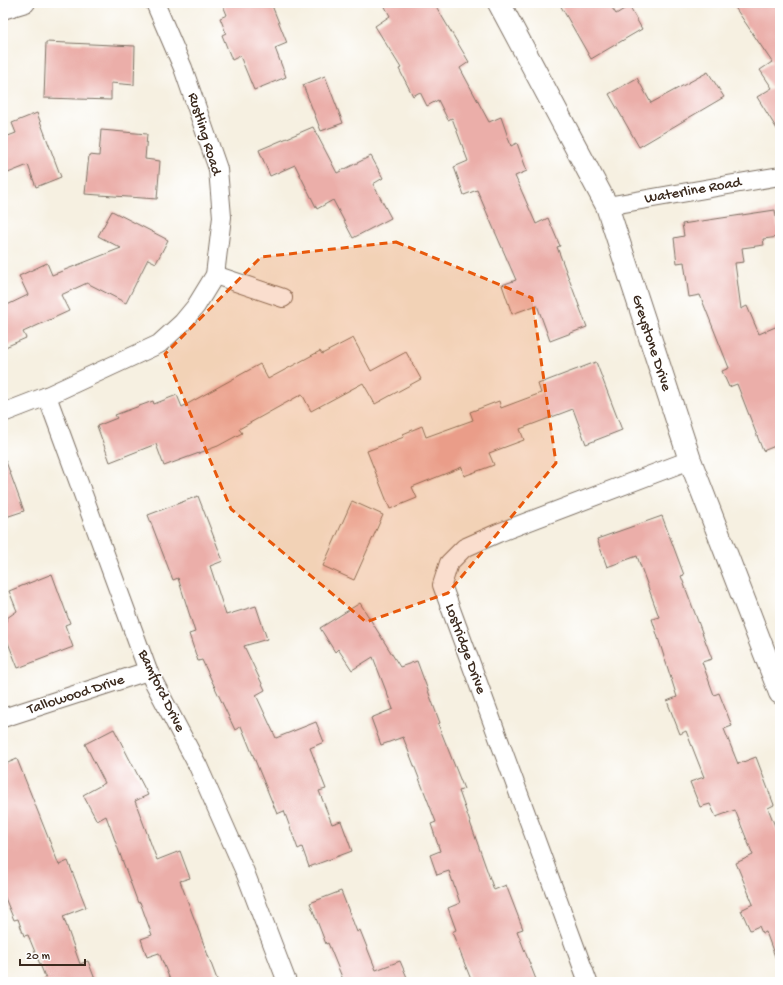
<svg xmlns="http://www.w3.org/2000/svg" width="783" height="985" font-family="'Gochi Hand',sans-serif">
  <style>
    .building { fill: #ebaea9 }
    .lines { fill: none; stroke-linecap: round; stroke-linejoin: round }
    .street-casing { stroke: #7c6f62; stroke-width: 20 }
    .secondary-casing { stroke: #7c6f62; stroke-width: 24 }
    .street { stroke: #fff; stroke-width: 18 }
    .secondary { stroke: #fff; stroke-width: 22 }
    .marked { fill: #e8590c; fill-opacity: 0.2; stroke: #e8590c; stroke-width: 3; stroke-dasharray: 8 5; stroke-linejoin: round }
    .labels { text-anchor: middle; dominant-baseline: central; stroke-width: 3; stroke-linejoin: round; paint-order: stroke }
    .street-label { font-size: 15px; fill: #3b2a1e; stroke: #fff }
  </style>
  <rect width="100%" height="100%" fill="#fff"/>
  <filter id="ink" filterUnits="userSpaceOnUse"><feTurbulence type="fractalNoise" baseFrequency=".025" numOctaves="2"/><feDisplacementMap in="SourceGraphic" scale="8" xChannelSelector="R" yChannelSelector="G"/><feConvolveMatrix kernelMatrix="1 2 1 2 8 2 1 2 1" color-interpolation-filters="sRGB"/></filter>
  <filter id="wash" filterUnits="userSpaceOnUse"><feTurbulence type="fractalNoise" baseFrequency=".012" numOctaves="4" result="noise"/><feDisplacementMap in="SourceGraphic" scale="16" xChannelSelector="R" yChannelSelector="G"/><feGaussianBlur stdDeviation="0.9" result="paint"/><feColorMatrix in="noise" values="0 0 0 0 0 0 0 0 0 0 0 0 0 0 0 0 0 1.4 0 .05"/><feComposite in="paint" operator="in"/></filter>
  <g filter="url(#wash)">
    <rect width="100%" height="100%" fill="#f6f0e1"/>
    <g id="blocks">
      <g class="building">
        <polygon points="222,3 271,3 287,43 275,48 286,77 254,90 240,56 232,60 222,35 226,33 220,18 227,15"/>
        <polygon points="383,3 434,3 469,62 460,68 489,122 501,117 511,146 517,143 527,171 515,176 536,224 548,218 560,246 557,247 587,327 550,341 537,305 512,314 502,285 516,280 477,190 464,195 454,167 468,161 452,118 448,120 438,100 427,106 420,92 413,96 399,69 401,68 375,26 390,16"/>
        <polygon points="559,3 609,3 616,14 629,6 642,29 591,59"/>
        <polygon points="732,3 780,3 780,134 757,97 772,88 760,70 772,62"/>
        <polygon points="46,42 135,46 134,85 111,83 111,100 44,98"/>
        <polygon points="708,72 724,97 639,147 609,94 637,78 651,103"/>
        <polygon points="325,76 343,123 321,131 303,85"/>
        <polygon points="37,113 61,177 36,187 28,165 3,175 3,138 16,133 12,123"/>
        <polygon points="313,127 337,173 371,156 383,178 373,184 391,218 353,238 333,200 317,209 295,165 270,176 259,150"/>
        <polygon points="101,130 147,134 145,159 160,161 157,199 85,194 89,155 99,156"/>
        <polygon points="775,210 779,237 763,239 764,245 742,248 744,262 735,263 741,309 747,306 759,334 780,325 780,444 763,451 737,384 729,387 722,371 729,368 700,295 689,297 684,262 677,263 674,238 684,236 682,224"/>
        <polygon points="112,211 168,240 156,263 148,259 126,303 87,283 61,295 69,311 23,332 26,338 3,348 3,307 28,295 19,276 47,263 52,275 121,248 98,236"/>
        <polygon points="353,338 371,371 406,352 421,379 375,404 363,383 311,411 302,394 239,429 242,433 218,446 164,466 156,444 110,462 97,426 117,418 115,415 153,401 154,404 177,395 182,407 260,364 268,379 320,351 322,354"/>
        <polygon points="596,362 622,430 586,444 573,409 520,429 524,440 489,453 494,465 464,476 462,467 412,487 417,498 390,509 367,451 404,437 403,434 422,426 426,437 473,420 470,412 499,401 501,408 541,393 538,384"/>
        <polygon points="5,459 24,511 3,518 3,460"/>
        <polygon points="198,496 223,561 210,566 226,615 256,606 267,639 244,646 265,690 256,695 276,738 316,722 324,742 310,748 326,789 319,791 332,824 341,821 352,851 309,867 302,847 298,849 284,811 277,814 241,726 235,730 202,660 198,661 189,634 195,632 178,578 173,580 148,515"/>
        <polygon points="352,501 383,515 354,580 323,566"/>
        <polygon points="662,516 684,575 681,576 712,659 702,662 714,695 719,693 732,726 724,729 738,764 756,757 774,805 768,808 780,839 780,962 777,962 766,932 762,933 759,926 750,930 741,910 753,904 736,863 753,855 735,810 716,817 710,804 700,807 690,782 704,777 686,731 680,734 667,701 677,697 652,619 659,617 637,556 607,567 597,539"/>
        <polygon points="52,574 70,623 65,625 73,647 18,668 3,630 7,618 17,611 9,591"/>
        <polygon points="360,603 400,667 417,661 440,723 438,724 464,789 459,791 494,890 506,885 523,929 517,931 537,982 472,982 452,932 456,930 448,908 460,903 449,871 437,875 430,855 440,851 431,824 436,822 403,737 381,745 371,718 393,709 373,657 352,670 338,649 335,652 320,628"/>
        <polygon points="114,729 148,795 135,801 157,860 180,851 190,878 180,881 218,982 171,982 159,953 147,957 141,939 152,935 140,902 138,903 106,816 97,821 83,795 105,783 85,744"/>
        <polygon points="17,759 59,865 68,861 86,907 63,916 80,964 88,961 96,982 39,982 46,979 28,935 24,936 18,919 14,920 3,893 3,765"/>
        <polygon points="341,891 357,932 360,930 376,970 400,961 409,982 344,982 328,943 326,944 310,903"/>
      </g>
    </g>
  </g>
  <g filter="url(#ink)">
    <use href="#blocks" fill-opacity="0" stroke="#7c6f62" stroke-width="1"/>
    <g class="lines">
      <g class="street-casing">
        <g id="street">
          <polyline points="3,10 26,3"/>
          <polyline points="607,206 780,176"/>
          <polyline points="215,275 283,298"/>
          <polyline points="47,396 148,671 198,766 245,872 287,982"/>
          <polyline points="3,413 47,396 159,344 182,323 196,306 215,275 222,217 218,169 183,68 155,3"/>
          <polyline points="3,718 148,671"/>
          <polyline points="588,982 442,585 449,563 464,548 498,533 690,460"/>
        </g>
      </g>
      <g class="secondary-casing">
        <polyline id="secondary" points="499,3 607,206 690,460 780,693"/>
      </g>
      <use href="#street" class="street"/>
      <use href="#secondary" class="secondary"/>
    </g>
  </g>
  <path class="marked" d="M396,242L532,298L556,463L448,593L366,622L231,509L165,354L261,257Z"/>
  <g class="labels">
    <g class="street-label">
      <text transform="translate(204 134) rotate(73)">Rustling Road</text>
      <text transform="translate(693 191) rotate(-10)">Waterline Road</text>
      <text transform="translate(651 343) rotate(72)">Greystone Drive</text>
      <text transform="translate(465 649) rotate(70)">Lostridge Drive</text>
      <text transform="translate(161 691) rotate(64)">Bamford Drive</text>
      <text transform="translate(76 695) rotate(-18)">Tallowood Drive</text>
    </g>
  </g>
  <rect width="783" height="985" fill="none" stroke="#fff" stroke-width="16"/>
  <path d="M20 959v6h65v-6" fill="none" stroke="#3b2a1e" stroke-width="2"/>
  <text x="26" y="959" font-size="12" fill="#3b2a1e" stroke="#ffffff" stroke-width="3" paint-order="stroke">20 m</text>
</svg>
